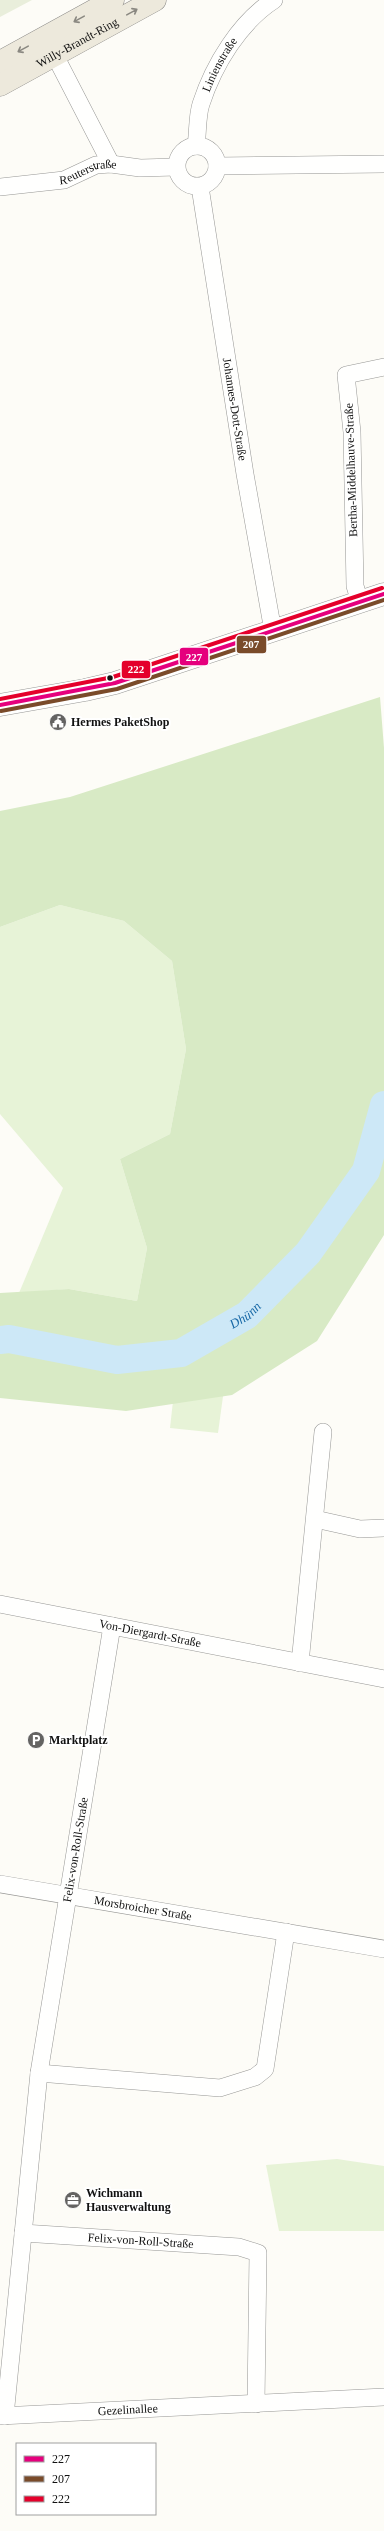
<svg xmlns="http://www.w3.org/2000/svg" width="384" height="2531" font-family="'Times New Roman',serif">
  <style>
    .green { fill: #e7f3d7 }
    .forest { fill: #d8eac5 }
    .cemetery { fill: #e9eedb }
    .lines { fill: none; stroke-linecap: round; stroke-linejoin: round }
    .river { stroke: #cde8f7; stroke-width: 28 }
    .minor-casing { stroke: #979795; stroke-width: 18 }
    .tertiary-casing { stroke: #979795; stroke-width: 23 }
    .primary-casing { stroke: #858482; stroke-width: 23 }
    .minor { stroke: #fffffe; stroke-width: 17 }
    .tertiary { stroke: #fffffe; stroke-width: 22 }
    .primary { stroke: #ede9dc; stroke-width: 22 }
    .bus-1-casing { stroke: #fff; stroke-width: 7 }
    .bus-2-casing { stroke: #fff; stroke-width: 7 }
    .bus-3-casing { stroke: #fff; stroke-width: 7 }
    .bus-1 { stroke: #e5007d; stroke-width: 4 }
    .bus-2 { stroke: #7a4b2a; stroke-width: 4 }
    .bus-3 { stroke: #e4002b; stroke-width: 4 }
    .oneway { stroke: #8a8881 }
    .bus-dot { fill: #111; stroke: #fff; stroke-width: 1.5 }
    .labels { text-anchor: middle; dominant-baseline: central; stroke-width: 4; stroke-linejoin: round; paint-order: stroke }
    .street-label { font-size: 12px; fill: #111; stroke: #fff }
    .poi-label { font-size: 12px; font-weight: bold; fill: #111; stroke: #fff; text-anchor: start }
    .water-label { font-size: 13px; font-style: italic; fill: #1768a6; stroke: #fff }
    .line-badge { stroke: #fff; stroke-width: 1.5 }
    .badge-label { font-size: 11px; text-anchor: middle; font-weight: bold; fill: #fff }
  </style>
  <rect width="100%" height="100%" fill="#fdfcf7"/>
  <g class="green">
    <polygon points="60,905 124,921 172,961 186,1049 170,1134 120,1159 147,1248 137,1301 69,1289 19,1293 63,1188 0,1114 0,927"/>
    <polygon points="224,1389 218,1433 170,1428 173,1401"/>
    <polygon points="337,2159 384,2166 384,2231 279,2231 266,2165"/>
  </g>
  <polygon class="forest" points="380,697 384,748 384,1235 317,1341 232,1395 126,1411 0,1398 0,1293 69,1289 137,1301 147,1248 120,1159 170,1134 186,1049 172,961 124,921 60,905 0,927 0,811 70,797"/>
  <polygon class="cemetery" points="0,0 32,0 0,17"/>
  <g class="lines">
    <path class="river" id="s1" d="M0,1340L9,1339L117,1360L181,1353L247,1315L308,1253L366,1171L384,1105"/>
    <g class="minor-casing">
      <g id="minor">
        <polyline points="49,44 111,164"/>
        <circle cx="197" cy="166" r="20"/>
        <path id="s2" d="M196,146C198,133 197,116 201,104C214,64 240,22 274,0"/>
        <polyline points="217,166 384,164"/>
        <path id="s3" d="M0,187L64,180L96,165L111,164L140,168L176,167"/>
        <path id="s4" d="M200,187L245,474L273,631"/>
        <polyline points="360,602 355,586 352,432 346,375 384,367"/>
        <polyline points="315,1519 360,1529 384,1528"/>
        <path id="s5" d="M0,1604L384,1679"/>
        <polyline points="300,1663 323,1432"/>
        <path id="s6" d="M0,1884L384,1949"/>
        <polyline points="39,2073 220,2088 255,2077 265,2069 286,1932"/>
        <path id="s7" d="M23,2233L239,2247L258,2253L256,2404"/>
        <path id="s8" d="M0,2416L384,2397"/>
        <path id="s9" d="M5,2416L39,2073L112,1626"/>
      </g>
    </g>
    <g class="tertiary-casing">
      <polyline id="tertiary" points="0,705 85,690 115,683 384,594"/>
    </g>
    <g class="primary-casing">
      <g id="primary">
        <polyline points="0,62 113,0"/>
        <path id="s10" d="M0,85L155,0"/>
      </g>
    </g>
    <use href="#minor" class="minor"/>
    <use href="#tertiary" class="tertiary"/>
    <use href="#primary" class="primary"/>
    <g class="bus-1-casing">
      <polyline id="bus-1" points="0,705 115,683 384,594"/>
    </g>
    <g class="bus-2-casing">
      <polyline id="bus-2" points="1,711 117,689 384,600"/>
    </g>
    <g class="bus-3-casing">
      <polyline id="bus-3" points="0,699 113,677 382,588"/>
    </g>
    <use href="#bus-1" class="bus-1"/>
    <use href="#bus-2" class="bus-2"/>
    <use href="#bus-3" class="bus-3"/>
  </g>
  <defs><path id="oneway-shaft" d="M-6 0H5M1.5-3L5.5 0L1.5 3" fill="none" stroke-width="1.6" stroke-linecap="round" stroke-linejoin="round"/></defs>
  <g class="oneway">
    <use href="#oneway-shaft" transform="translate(132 12) rotate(-29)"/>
    <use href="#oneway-shaft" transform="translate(79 19) rotate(151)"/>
    <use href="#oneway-shaft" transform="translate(23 49) rotate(151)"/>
  </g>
  <defs>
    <g id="civic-disc" transform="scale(0.9)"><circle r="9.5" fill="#646362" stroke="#fff"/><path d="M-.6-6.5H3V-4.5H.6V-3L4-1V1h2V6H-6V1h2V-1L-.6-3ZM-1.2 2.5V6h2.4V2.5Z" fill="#fff"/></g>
    <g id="parking-disc" transform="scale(0.9)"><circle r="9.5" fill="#646362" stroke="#fff"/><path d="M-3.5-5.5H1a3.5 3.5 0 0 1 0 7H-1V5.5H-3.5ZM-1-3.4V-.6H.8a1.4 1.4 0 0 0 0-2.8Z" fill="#fff"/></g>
    <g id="office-disc" transform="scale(0.9)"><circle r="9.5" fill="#646362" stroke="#fff"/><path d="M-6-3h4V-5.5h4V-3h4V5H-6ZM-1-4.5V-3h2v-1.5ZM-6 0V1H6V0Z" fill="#fff"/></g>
  </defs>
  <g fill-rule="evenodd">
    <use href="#civic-disc" x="58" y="722"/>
    <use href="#parking-disc" x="36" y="1740"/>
    <use href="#office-disc" x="73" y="2200"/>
  </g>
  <circle class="bus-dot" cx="110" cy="678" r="3.5"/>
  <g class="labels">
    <g class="street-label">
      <text stroke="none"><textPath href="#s10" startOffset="88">Willy-Brandt-Ring</textPath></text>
      <text stroke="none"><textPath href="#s2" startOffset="86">Linienstraße</textPath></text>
      <text stroke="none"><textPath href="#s3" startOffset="90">Reuterstraße</textPath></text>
      <text stroke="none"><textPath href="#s4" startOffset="225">Johannes-Dott-Straße</textPath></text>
      <text transform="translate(351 470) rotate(-92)">Bertha-Middelhauve-Straße</text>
      <text stroke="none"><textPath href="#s5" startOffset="153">Von-Diergardt-Straße</textPath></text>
      <text stroke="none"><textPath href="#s9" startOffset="571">Felix-von-Roll-Straße</textPath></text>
      <text stroke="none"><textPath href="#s6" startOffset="145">Morsbroicher Straße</textPath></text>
      <text stroke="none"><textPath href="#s7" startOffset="118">Felix-von-Roll-Straße</textPath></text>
      <text stroke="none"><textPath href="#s8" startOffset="128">Gezelinallee</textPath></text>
    </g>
    <g class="poi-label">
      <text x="71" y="722">Hermes PaketShop</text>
      <text x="49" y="1740">Marktplatz</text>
      <text x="86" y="2193">Wichmann<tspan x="86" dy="14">Hausverwaltung</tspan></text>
    </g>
    <g class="water-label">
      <text stroke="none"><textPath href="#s1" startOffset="258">Dhünn</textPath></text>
    </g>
  </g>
  <g class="line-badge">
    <rect x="236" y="635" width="31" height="19" rx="4" fill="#7a4b2a"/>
    <rect x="179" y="647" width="30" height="19" rx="4" fill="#e5007d"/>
    <rect x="121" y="660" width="30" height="19" rx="4" fill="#e4002b"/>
  </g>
  <g class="badge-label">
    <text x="251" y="648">207</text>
    <text x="194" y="661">227</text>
    <text x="136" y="673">222</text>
  </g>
  <rect x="16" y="2443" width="140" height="72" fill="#ffffff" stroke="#a0a0a0"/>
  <rect x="24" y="2456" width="20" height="6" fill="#e5007d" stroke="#a0a0a0"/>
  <text x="52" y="2463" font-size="12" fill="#111111">227</text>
  <rect x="24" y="2476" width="20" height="6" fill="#7a4b2a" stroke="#a0a0a0"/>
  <text x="52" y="2483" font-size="12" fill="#111111">207</text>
  <rect x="24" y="2496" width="20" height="6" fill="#e4002b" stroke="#a0a0a0"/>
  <text x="52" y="2503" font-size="12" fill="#111111">222</text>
</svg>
